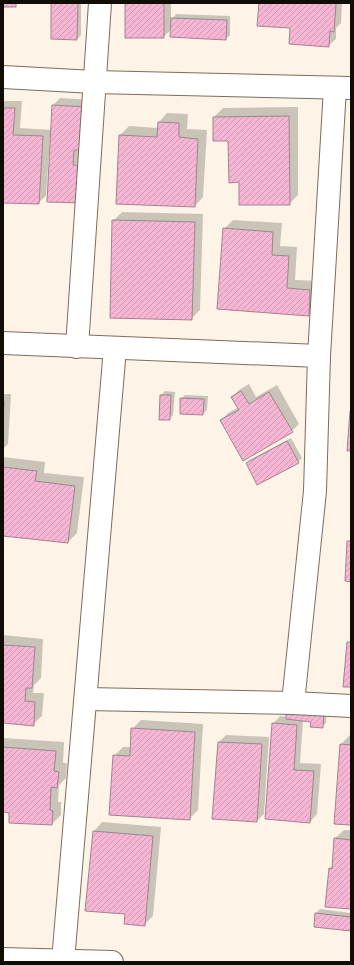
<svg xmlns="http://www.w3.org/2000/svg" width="354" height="965" font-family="Inter,sans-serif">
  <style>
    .shadow { fill: #0003 }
    .building { fill: url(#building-hatch); stroke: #9d8590 }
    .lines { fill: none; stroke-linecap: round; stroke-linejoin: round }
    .street-casing { stroke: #7b6d5b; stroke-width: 24 }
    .street { stroke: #fff; stroke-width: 22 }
  </style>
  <defs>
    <pattern id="building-hatch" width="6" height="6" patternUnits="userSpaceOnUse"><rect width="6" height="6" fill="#f7b5d4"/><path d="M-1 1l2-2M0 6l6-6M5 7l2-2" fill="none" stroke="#d39ab4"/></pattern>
  </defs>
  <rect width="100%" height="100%" fill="#fdf4e7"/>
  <g class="shadow">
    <polygon points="53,3 81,3 81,35 77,39"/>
    <polygon points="126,3 171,3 171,20 176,14 230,16 230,35 226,39 172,29 163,37"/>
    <polygon points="260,3 342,3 341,23 336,28 336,39 328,46"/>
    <polygon points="60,98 94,100 89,195 51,137 50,136 46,196 38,203 3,202 3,101 22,101 20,128 52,130 53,105"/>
    <polygon points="298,107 298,195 289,204 240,181 229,140 214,117 223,108"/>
    <polygon points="167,113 188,114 187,129 207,130 203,197 195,206 120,135 129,126 158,128 159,122"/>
    <polygon points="122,212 203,214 200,310 191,319 113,221"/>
    <polygon points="233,220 282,223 280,246 297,247 295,280 319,281 317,306 308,315 224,229"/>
    <polygon points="249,384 256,397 277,385 299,424 292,431 221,421 228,413 239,407 232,397 239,390"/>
    <polygon points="165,391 175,392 173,415 169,419 161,395"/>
    <polygon points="3,394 11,394 8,444 3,449"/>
    <polygon points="185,395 208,396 207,410 203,414 181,399"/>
    <polygon points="291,438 302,458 298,462 247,463 251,459"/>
    <polygon points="3,457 45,462 44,473 84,477 77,533 68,542 3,535"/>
    <polygon points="3,635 43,639 41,678 34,685 33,693 44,693 42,716 33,724 3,722"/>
    <polygon points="327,707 326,723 322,727 312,721 303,720 300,763 321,764 317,814 310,822 273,724 280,716 287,717"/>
    <polygon points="141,720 203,724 198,810 189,819 114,756 123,747 131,747 132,729"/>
    <polygon points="226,735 269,737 264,814 257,821 213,818 219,742"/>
    <polygon points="350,735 351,735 351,824 341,744"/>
    <polygon points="3,738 64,742 63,763 67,763 66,778 59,785 58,802 61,802 61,815 52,824 10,812 3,811"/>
    <polygon points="102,822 161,827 153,916 144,925 94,831"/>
    <polygon points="344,830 351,830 351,908 329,869 333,865 335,838"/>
    <polygon points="320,909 351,913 351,930 316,913"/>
  </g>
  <g class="building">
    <rect x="3" y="3" width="13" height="4"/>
    <polygon points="51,3 78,3 77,40 51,39"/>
    <rect x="125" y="3" width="39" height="35"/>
    <polygon points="259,3 336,3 334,32 330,31 329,47 289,44 290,28 257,26"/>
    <polygon points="171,18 227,20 226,40 170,37"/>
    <polygon points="52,105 87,107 85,150 74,150 73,165 84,166 82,203 47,202"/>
    <polygon points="3,108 15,108 13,135 43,136 39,204 3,203"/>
    <polygon points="289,116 290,205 239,205 239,182 229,183 228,141 213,141 213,117"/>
    <polygon points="158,122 179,123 179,137 198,139 195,207 116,204 119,135 157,137"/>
    <polygon points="112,220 195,222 192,320 110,318"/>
    <polygon points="223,228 273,232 272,255 289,256 287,288 310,290 309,316 217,309"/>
    <polygon points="241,391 249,404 269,392 293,432 243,461 220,420 239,410 231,397"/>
    <polygon points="160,395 171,395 170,420 159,420"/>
    <polygon points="180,398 204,399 203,415 180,414"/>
    <polygon points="3,401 4,401 3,424"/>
    <polygon points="350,411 351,411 351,451 347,451"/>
    <polygon points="287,441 299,463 257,485 246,463"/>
    <polygon points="3,467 37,471 35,481 75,486 68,543 3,536"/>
    <polygon points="347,541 351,541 351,582 345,581"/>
    <polygon points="347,642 351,642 351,687 343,687"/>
    <polygon points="3,645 35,647 32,688 26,688 25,701 35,702 34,726 3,723"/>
    <polygon points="286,707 324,710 323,728 310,727 311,722 286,719"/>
    <polygon points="272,723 297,725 294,770 314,771 310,823 265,819"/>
    <polygon points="131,728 195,732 190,820 109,815 113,755 130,756"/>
    <polygon points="218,742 262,744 257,822 212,819"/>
    <polygon points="340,744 351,745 351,825 334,824"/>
    <polygon points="3,747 56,751 54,771 59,772 57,788 51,787 50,810 53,811 52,825 9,823 9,813 3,812"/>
    <polygon points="93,831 153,836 145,926 124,924 125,914 85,911"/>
    <polygon points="334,838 351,840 351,909 325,907 329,868 332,869"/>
    <polygon points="315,913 351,917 351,931 314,927"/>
  </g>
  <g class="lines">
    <g class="street-casing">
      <g id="street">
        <polyline points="3,77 94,82 351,88"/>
        <polyline points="3,343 319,356"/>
        <polyline points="77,347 100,3"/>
        <polyline points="86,699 293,703 351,706"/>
        <polyline points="293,703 315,491 319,356 335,88"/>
        <polyline points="3,959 112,962"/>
        <polyline points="63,961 115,348"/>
      </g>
    </g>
    <use href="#street" class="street"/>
  </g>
  <rect width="354" height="965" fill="none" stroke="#110c06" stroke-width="8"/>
</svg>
